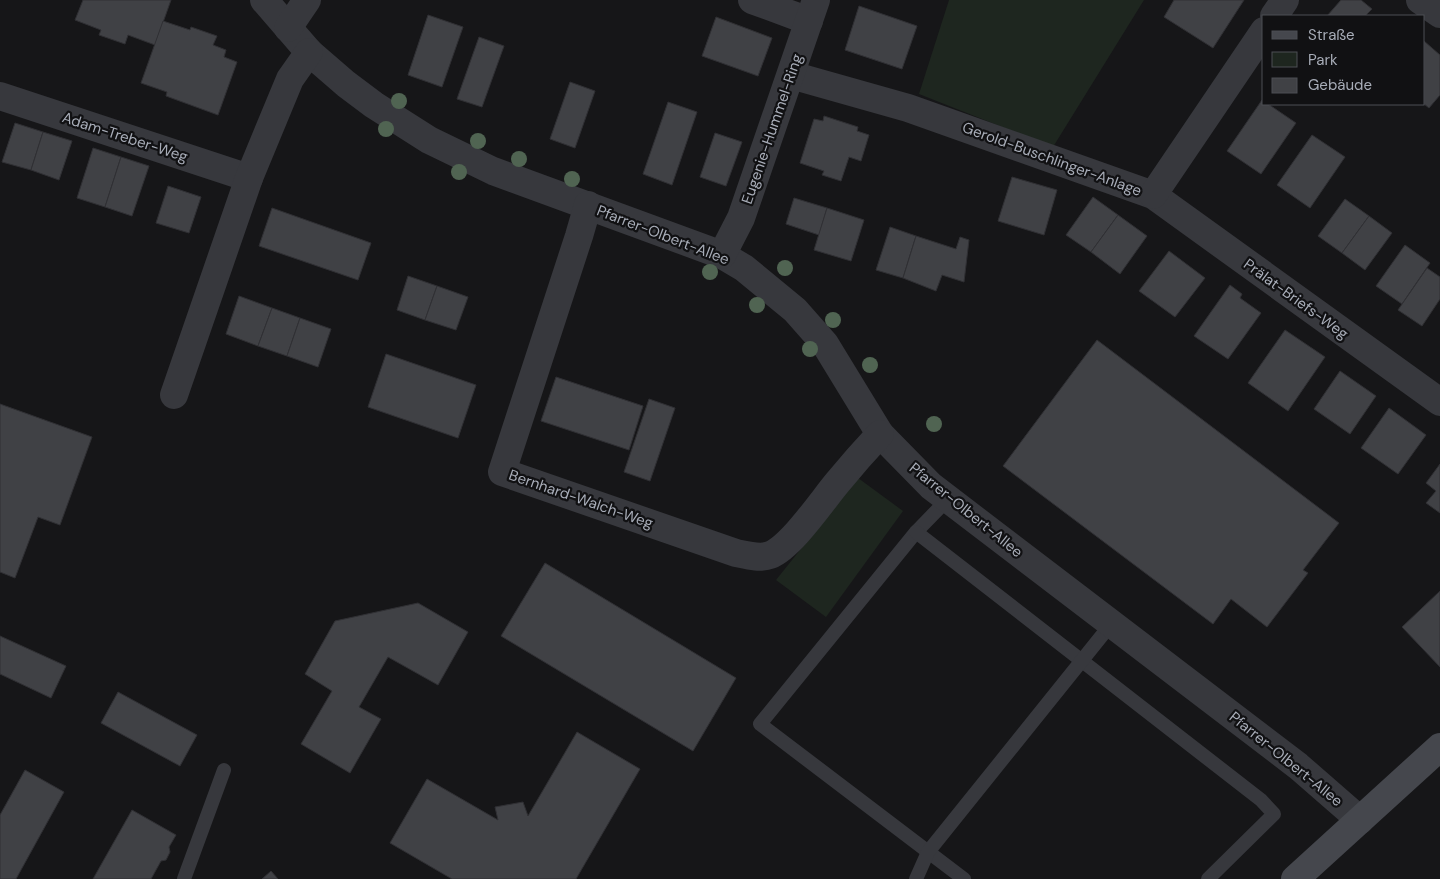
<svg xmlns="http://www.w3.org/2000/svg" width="1440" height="879" font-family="'DM Sans',sans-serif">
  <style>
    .green { fill: #1e261f }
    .building { fill: #404145; stroke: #303034 }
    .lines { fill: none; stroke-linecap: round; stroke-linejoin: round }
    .lane { stroke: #37383d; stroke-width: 14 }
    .street { stroke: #37383d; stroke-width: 28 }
    .secondary { stroke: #45474d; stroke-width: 28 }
    .tree { fill: #506452 }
    .labels { text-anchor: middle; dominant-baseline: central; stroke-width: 4.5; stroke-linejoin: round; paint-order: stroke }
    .street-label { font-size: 15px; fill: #a8adb8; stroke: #111113 }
  </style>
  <rect width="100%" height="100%" fill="#161618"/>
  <g class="green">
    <polygon points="949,0 1144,0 1053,147 919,94"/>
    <polygon points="858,478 903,511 826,617 776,580"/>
  </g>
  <g class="building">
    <polygon points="83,0 171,0 155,45 128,35 125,44 99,35 101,30 75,20"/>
    <polygon points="1174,0 1244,0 1213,48 1164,17"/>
    <polygon points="1341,0 1361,0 1372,9 1365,16 1327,16"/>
    <polygon points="859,6 917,26 902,69 845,50"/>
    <polygon points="428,15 463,27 442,87 408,75"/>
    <polygon points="716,17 772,38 758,76 702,56"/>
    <polygon points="163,21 190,30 191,27 217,36 213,45 226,50 224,57 237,62 218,115 166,96 167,92 141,83"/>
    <polygon points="479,37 504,46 482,107 457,99"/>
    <polygon points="1424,41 1440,55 1440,95 1429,108 1424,104"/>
    <polygon points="570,82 595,91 575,148 550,139"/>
    <polygon points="1262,100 1264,104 1268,104 1296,123 1261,174 1227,151"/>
    <polygon points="668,102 697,112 672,185 643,174"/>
    <polygon points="824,116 858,127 857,131 869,135 861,161 849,157 841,181 822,175 824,171 800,163 814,119 823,121"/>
    <polygon points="15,123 43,132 31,170 2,162"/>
    <polygon points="43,132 72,141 59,180 31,170"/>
    <polygon points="715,133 742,142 726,186 700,177"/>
    <polygon points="1312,135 1345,157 1310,208 1277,185"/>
    <polygon points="93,148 121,157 105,207 77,198"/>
    <polygon points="121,157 149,166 132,216 105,207"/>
    <polygon points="1012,177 1057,190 1044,235 998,221"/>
    <polygon points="168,186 201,197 189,233 156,223"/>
    <polygon points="1093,197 1118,215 1091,252 1066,235"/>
    <polygon points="794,198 827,208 819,235 786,224"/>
    <polygon points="1345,199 1369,216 1342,253 1318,236"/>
    <polygon points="272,208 371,243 358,280 259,246"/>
    <polygon points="827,208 864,220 851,261 814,250"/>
    <polygon points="1118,215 1147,236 1120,274 1091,252"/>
    <polygon points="1369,216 1392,233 1365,270 1342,253"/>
    <polygon points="890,227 916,236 903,278 876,270"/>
    <polygon points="916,236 956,249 960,237 969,240 964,282 942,275 936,291 903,278"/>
    <polygon points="1405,245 1430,263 1402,304 1376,286"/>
    <polygon points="1169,251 1205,278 1175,317 1139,291"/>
    <polygon points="1427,268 1440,277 1440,299 1422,326 1398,310"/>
    <polygon points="408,276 437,286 425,320 397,310"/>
    <polygon points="1230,285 1242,294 1240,298 1261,313 1228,359 1194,336"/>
    <polygon points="437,286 468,297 456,330 425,320"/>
    <polygon points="239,296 272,308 258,346 226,334"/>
    <polygon points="272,308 300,318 287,356 258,346"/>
    <polygon points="300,318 331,329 318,367 287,356"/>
    <polygon points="1285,330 1325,357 1288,411 1248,383"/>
    <polygon points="1097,340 1339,523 1303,570 1308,573 1267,627 1231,599 1213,624 1003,466"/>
    <polygon points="386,354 476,385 458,438 368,407"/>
    <polygon points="1340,371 1376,396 1350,434 1314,409"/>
    <polygon points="556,377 643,406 629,450 541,421"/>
    <polygon points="649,399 675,408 650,481 624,472"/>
    <polygon points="0,404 92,437 60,525 38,517 15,578 0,572"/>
    <polygon points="1389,408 1426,435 1398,474 1361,448"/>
    <polygon points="1440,464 1440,513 1426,503 1436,491 1426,483"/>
    <polygon points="545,563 736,678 693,751 501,636"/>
    <polygon points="1440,591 1440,667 1402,627"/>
    <polygon points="418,603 468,632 438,685 388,657 359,707 381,719 350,773 301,744 332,691 305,674 335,621"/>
    <polygon points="0,636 66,666 51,698 0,674"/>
    <polygon points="118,692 197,735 180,766 101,723"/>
    <polygon points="577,732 640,769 576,879 452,879 390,843 427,779 498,820 495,807 523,802 528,816"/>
    <polygon points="25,770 64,792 16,879 0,879 0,815"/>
    <polygon points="132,810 176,835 169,847 170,852 166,860 161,861 151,879 93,879"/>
    <polygon points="271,871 278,879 262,879"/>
  </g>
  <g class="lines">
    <g class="lane">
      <polyline points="948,499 916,532 760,724 964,879"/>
      <polyline points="916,532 1261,800 1274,814 1208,879"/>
      <polyline points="184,879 224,770"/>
      <polyline points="916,879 928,852 1112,623"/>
    </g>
    <g class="street">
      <polyline points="264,0 309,52 346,84 374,105 429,140 493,171 722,255 744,268 795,310 825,344 880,434 931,486 1298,766 1360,820"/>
      <polyline points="752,0 809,21"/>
      <polyline points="1420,0 1440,14"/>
      <polyline points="1274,16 1285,0"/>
      <polyline points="288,28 307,0"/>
      <polyline points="791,75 908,108 1153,195 1440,402"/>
      <polyline points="0,96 249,178"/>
      <polyline points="1153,195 1264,31"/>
      <path d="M588,205L579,236L502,472L736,553C746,555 760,559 770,555C791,547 822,501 837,483C851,466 865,450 880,434"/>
      <polyline points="722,255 741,218 816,0"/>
      <polyline points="174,395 249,178 290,79 309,52"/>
    </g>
    <polyline class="secondary" points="1295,879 1440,747"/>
  </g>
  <g class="tree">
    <circle cx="399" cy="101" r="8"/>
    <circle cx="386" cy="129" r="8"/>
    <circle cx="478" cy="141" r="8"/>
    <circle cx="519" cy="159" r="8"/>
    <circle cx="459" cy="172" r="8"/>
    <circle cx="572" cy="179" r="8"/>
    <circle cx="785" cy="268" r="8"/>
    <circle cx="710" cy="272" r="8"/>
    <circle cx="757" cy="305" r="8"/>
    <circle cx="833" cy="320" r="8"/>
    <circle cx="810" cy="349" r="8"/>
    <circle cx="870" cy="365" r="8"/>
    <circle cx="934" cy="424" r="8"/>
  </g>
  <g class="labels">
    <g class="street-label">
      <text transform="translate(772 129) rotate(-71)">Eugenie-Hummel-Ring</text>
      <text transform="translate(125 137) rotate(18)">Adam-Treber-Weg</text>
      <text transform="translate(1052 159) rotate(20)">Gerold-Buschlinger-Anlage</text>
      <text transform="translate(663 235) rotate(21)">Pfarrer-Olbert-Allee</text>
      <text transform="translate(1296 299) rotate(36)">Prälat-Briefs-Weg</text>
      <text transform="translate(581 499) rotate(19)">Bernhard-Walch-Weg</text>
      <text transform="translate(966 510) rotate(39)">Pfarrer-Olbert-Allee</text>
      <text transform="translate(1286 759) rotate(39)">Pfarrer-Olbert-Allee</text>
    </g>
  </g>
  <rect x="1262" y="15" width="162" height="90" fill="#111113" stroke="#4d4f55"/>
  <rect x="1272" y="31" width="25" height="8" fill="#45474d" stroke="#4d4f55"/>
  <text x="1308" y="40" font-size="15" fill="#a8adb8">Straße</text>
  <rect x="1272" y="52" width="25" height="15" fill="#1e261f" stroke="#4d4f55"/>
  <text x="1308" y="65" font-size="15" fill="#a8adb8">Park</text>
  <rect x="1272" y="78" width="25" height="15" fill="#404145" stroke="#4d4f55"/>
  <text x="1308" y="90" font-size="15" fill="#a8adb8">Gebäude</text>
</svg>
